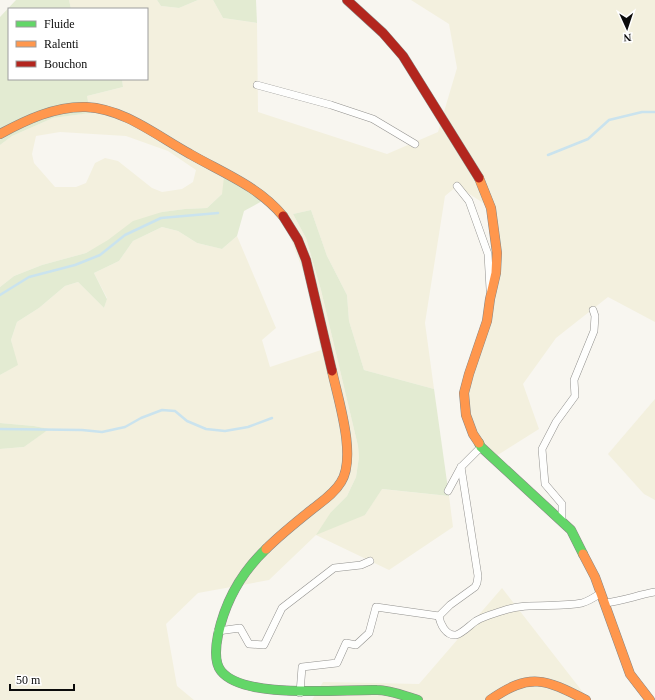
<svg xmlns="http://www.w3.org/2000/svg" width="655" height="700" font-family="Georgia,serif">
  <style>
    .farmland { fill: #f3f0de; fill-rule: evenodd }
    .green { fill: #e3ebd2 }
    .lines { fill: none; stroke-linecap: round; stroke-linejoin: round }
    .stream { stroke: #cae3ee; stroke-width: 2.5 }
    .street-casing { stroke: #92918e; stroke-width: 8 }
    .fast-casing { stroke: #888785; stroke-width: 10 }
    .slow-casing { stroke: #888785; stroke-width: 10 }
    .jam-casing { stroke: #888785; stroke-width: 10 }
    .street { stroke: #fefefd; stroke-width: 7 }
    .fast { stroke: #63d668; stroke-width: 9 }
    .slow { stroke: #ff974d; stroke-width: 9 }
    .jam { stroke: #b3261e; stroke-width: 9 }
  </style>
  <rect width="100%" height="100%" fill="#f8f6f0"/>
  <g class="farmland">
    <path d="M69,0H157L161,6L179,8L198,0H213L223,18L257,23L258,112L387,154L438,132L457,68L449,24L411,0H655V322L608,297L556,338L523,384L539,429L493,458L473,434L464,393L496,273L491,208L457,186L445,196L425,323L434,389L364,370L349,321L347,295L327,256L311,210L293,214L306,238L321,290L358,446L359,457L356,477L347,496L331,512L365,515L381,489L449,496L453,527L389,570L316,535L269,580L198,593L166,624L177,686L194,700H0V449L24,447L48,429L34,426L0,423V375L17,365L11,340L17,322L39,308L65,286L78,282L104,308L107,298L94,273L119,261L133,241L162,227L178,231L197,243L222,249L237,236L276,328L262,340L270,367L321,350L305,276L284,221L266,199L222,194L207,208L185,209L162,212L86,253L42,265L14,276L0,287V145L12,136L53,118L89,113L87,96L123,87L122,79H147V9H71ZM60,132L126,136L168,151L196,170L193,182L182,189L162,192L152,188L118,161L105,158L95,163L86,183L76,187H55L34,163L32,154L36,136Z"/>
    <polygon points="655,399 655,500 644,494 608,454"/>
    <polygon points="502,588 589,700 312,700 323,682 419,684"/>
  </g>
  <g class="green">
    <polygon points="16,0 69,0 71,9 9,9 9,79 122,79 123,87 87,96 90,113 53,118 12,136 0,145 0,17"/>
    <polygon points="157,0 198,0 179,8 161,6"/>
    <polygon points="213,0 256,0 257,23 223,18"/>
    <polygon points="224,177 266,199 244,211 237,236 222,249 197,243 178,231 162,227 133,241 119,261 94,273 107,299 104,308 78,282 65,286 39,308 17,322 11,340 18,365 0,375 0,287 14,276 42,265 86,253 108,240 133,221 162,212 185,209 207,208 222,194"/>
    <polygon points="311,210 327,256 347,295 349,321 364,370 434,389 449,496 382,489 365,515 316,535 331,512 347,496 356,477 359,457 358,446 321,290 306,238 293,214"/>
    <polygon points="0,423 34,426 49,429 24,447 0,449"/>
  </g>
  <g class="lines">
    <g class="stream">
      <polyline points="548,155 588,139 609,120 642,112 655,112"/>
      <polyline points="0,295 29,277 75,265 100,255 125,235 161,218 218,213"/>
      <polyline points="0,429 82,430 102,432 125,427 141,418 162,410 175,411 187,421 206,429 225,431 248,427 272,418"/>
    </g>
    <g class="street-casing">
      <g id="street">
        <polyline points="257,85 331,105 373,119 415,144"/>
        <polyline points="457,186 469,201 488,254 490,289"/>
        <path d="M461,467L478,576L477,583L475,587L450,605L439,616C440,624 446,636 456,635C463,633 470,625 476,621C484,616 493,614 502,611C527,602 556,608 582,603C589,601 595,597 601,593"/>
        <polyline points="448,491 461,467 481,447"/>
        <polyline points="562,521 562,504 545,484 542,449 556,422 575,396 574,380 594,331 595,316 593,310"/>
        <path d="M605,603C622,601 638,595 655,592"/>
        <polyline points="218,631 240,628 249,644 264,645 282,608 334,568 361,565 370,561"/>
        <polyline points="300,693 302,667 337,663 346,643 356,645 369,633 376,607 439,616"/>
      </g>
    </g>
    <g class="fast-casing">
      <g id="fast">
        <polyline points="479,443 481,447 571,530 583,554"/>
        <path d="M266,549C241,573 225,602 218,635C216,645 214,662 221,671C244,700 341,689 377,690C391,690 404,696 418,700"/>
      </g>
    </g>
    <g class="slow-casing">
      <g id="slow">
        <path d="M0,134C26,120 55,106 86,107C125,109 157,136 190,154C223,173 258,186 283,216"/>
        <polyline points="479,178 491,208 497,253 496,273 490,299 487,321 469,374 464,393 466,415 473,434 479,443"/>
        <path d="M266,549C280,535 295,523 310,511C321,502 334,494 341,482C357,457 338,399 332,371"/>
        <polyline points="583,554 595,577 630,674 650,700"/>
        <path d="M490,700C530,672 545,679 586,700"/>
      </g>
    </g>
    <g class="jam-casing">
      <g id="jam">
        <polyline points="347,0 383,33 403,56 479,178"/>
        <polyline points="283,216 298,240 306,260 332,371"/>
      </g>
    </g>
    <use href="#street" class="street"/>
    <use href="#fast" class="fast"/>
    <use href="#slow" class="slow"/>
    <use href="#jam" class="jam"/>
  </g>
  <rect x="8" y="8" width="140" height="72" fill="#ffffff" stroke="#9d9d9d"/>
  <rect x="16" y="21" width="20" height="6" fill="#63d668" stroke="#9d9d9d"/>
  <text x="44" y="28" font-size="12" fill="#0b0b0b">Fluide</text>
  <rect x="16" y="41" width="20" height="6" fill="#ff974d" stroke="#9d9d9d"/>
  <text x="44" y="48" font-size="12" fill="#0b0b0b">Ralenti</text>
  <rect x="16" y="61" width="20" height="6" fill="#b3261e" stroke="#9d9d9d"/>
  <text x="44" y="68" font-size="12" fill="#0b0b0b">Bouchon</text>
  <g transform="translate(627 28) rotate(177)" stroke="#ffffff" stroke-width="3" paint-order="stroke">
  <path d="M0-3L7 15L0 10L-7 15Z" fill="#0b0b0b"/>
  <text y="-6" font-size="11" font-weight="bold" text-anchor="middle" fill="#0b0b0b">N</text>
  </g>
  <path d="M10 684v6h64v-6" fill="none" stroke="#0b0b0b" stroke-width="2"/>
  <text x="16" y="684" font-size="12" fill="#0b0b0b" stroke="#ffffff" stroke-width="3" paint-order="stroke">50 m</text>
</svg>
